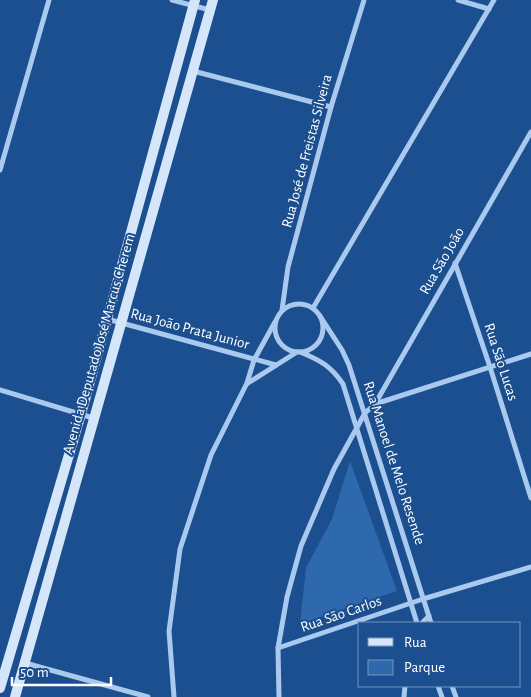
<svg xmlns="http://www.w3.org/2000/svg" width="531" height="697" font-family="'Alegreya Sans',sans-serif">
  <style>
    .green { fill: #2e69ad }
    .lines { fill: none; stroke-linecap: round; stroke-linejoin: round }
    .minor { stroke: #a9c9ee; stroke-width: 5 }
    .secondary { stroke: #d6e6fa; stroke-width: 10 }
    .labels { text-anchor: middle; dominant-baseline: central; stroke-width: 4; stroke-linejoin: round; paint-order: stroke }
    .street-label { font-size: 15px; fill: #fff; stroke: #1b4f8f }
  </style>
  <rect width="100%" height="100%" fill="#1b4f8f"/>
  <polygon class="green" points="350,461 397,591 300,624 306,568 332,519"/>
  <g class="lines">
    <g class="minor">
      <polyline points="172,0 210,10"/>
      <polyline points="458,0 489,9"/>
      <polyline points="193,71 331,107"/>
      <polyline points="0,170 49,0"/>
      <polyline points="455,263 490,367 531,498"/>
      <circle cx="299" cy="328" r="24"/>
      <polyline points="313,308 494,0"/>
      <polyline points="282,310 288,267 331,107 364,0"/>
      <polyline points="320,316 342,350 349,365 431,623"/>
      <polyline points="107,319 276,365"/>
      <path d="M300,352C320,360 331,366 343,384L417,623"/>
      <polyline points="248,383 297,352"/>
      <polyline points="0,390 93,418"/>
      <polyline points="375,404 531,132"/>
      <polyline points="422,623 429,616"/>
      <polyline points="278,648 423,599 531,567"/>
      <polyline points="25,663 148,697"/>
      <polyline points="438,686 442,697"/>
      <polyline points="452,686 456,697"/>
      <polyline points="174,697 169,631 180,549 211,455 247,383 254,360 275,322"/>
      <polyline points="279,697 278,648 287,597 301,546 334,469 365,413 375,404 531,354"/>
      <polyline points="404,697 405,686"/>
    </g>
    <g class="secondary">
      <polyline points="0,688 81,414 195,0"/>
      <polyline points="15,697 213,0"/>
    </g>
  </g>
  <g class="labels">
    <g class="street-label">
      <text transform="translate(307 151) rotate(-75)">Rua José de Freistas Silveira</text>
      <text transform="translate(442 261) rotate(-60)">Rua São João</text>
      <text transform="translate(190 329) rotate(15)">Rua João Prata Junior</text>
      <text transform="translate(99 344) rotate(-74)">Avenida Deputado José Marcus Cherem</text>
      <text transform="translate(501 362) rotate(72)">Rua São Lucas</text>
      <text transform="translate(394 463) rotate(72)">Rua Manoel de Melo Resende</text>
      <text transform="translate(341 614) rotate(-19)">Rua São Carlos</text>
    </g>
  </g>
  <rect x="358" y="622" width="162" height="65" fill="#1b4f8f" stroke="#7695bc"/>
  <rect x="368" y="638" width="25" height="8" fill="#d6e6fa" stroke="#7695bc"/>
  <text x="404" y="647" font-size="15" fill="#ffffff">Rua</text>
  <rect x="368" y="660" width="25" height="15" fill="#2e69ad" stroke="#7695bc"/>
  <text x="404" y="672" font-size="15" fill="#ffffff">Parque</text>
  <path d="M12 677v8h99v-8" fill="none" stroke="#ffffff" stroke-width="2.5"/>
  <text x="20" y="677" font-size="15" fill="#ffffff" stroke="#1b4f8f" stroke-width="4" paint-order="stroke">50 m</text>
</svg>
